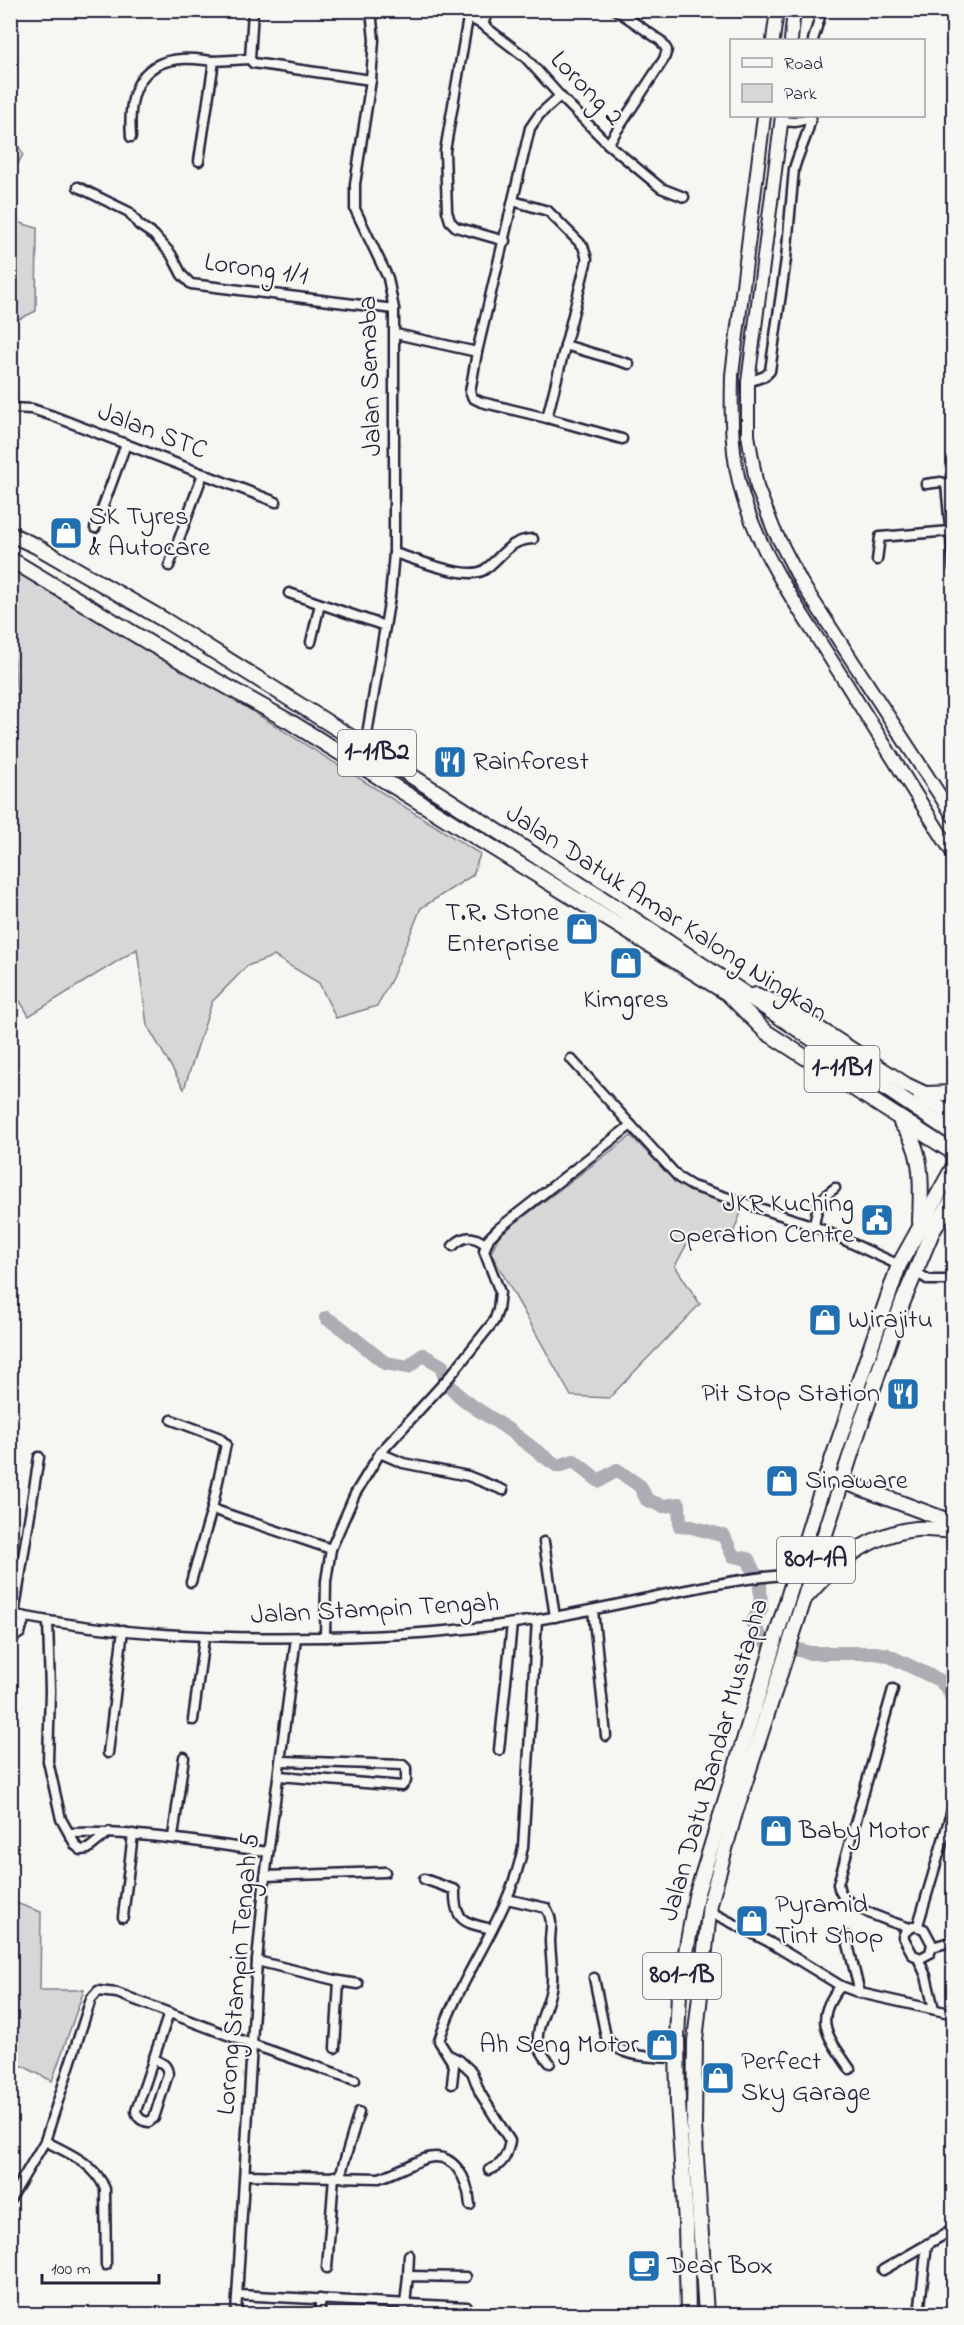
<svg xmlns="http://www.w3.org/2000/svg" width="964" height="2325" font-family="'Indie Flower',sans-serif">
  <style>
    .green { fill: #d7d7d7; stroke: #7c7c89; stroke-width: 1.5 }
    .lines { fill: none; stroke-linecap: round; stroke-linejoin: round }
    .river { stroke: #adadb3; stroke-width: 14 }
    .minor-casing { stroke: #22223b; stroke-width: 13 }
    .secondary-casing { stroke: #22223b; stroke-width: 16 }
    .trunk-casing { stroke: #22223b; stroke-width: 18 }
    .minor { stroke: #f6f6f2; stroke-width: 8 }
    .secondary { stroke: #f6f6f2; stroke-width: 12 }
    .trunk { stroke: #f6f6f2; stroke-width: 14 }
    .labels { text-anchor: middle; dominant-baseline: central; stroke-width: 4.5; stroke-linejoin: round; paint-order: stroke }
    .shield { fill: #f6f6f2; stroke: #626272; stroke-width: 1.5 }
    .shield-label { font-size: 26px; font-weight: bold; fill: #22223b }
    .street-label { font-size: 27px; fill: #22223b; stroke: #f6f6f2 }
    .poi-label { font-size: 27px; fill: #22223b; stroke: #f6f6f2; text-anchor: start }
  </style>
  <rect width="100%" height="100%" fill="#f6f6f2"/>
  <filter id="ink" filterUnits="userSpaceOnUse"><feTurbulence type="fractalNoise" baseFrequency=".0167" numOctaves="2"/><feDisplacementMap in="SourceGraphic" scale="12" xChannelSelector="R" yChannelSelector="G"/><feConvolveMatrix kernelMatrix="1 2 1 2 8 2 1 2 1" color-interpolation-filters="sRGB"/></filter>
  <g filter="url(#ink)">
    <g class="green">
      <polygon points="10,131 23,154 11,178 10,178"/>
      <polygon points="11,220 37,228 36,311 11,323"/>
      <polygon points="11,569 72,598 480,854 473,875 421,908 392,978 377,1006 336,1018 319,983 274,956 247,966 212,1002 184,1089 147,1025 137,949 29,1016 11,986 10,705 17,696 14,661 11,659"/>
      <polygon points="631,1136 679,1184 742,1210 731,1238 688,1242 675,1266 700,1304 609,1398 571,1396 491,1253 499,1235"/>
      <polygon points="10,1901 41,1912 40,1990 84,1990 52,2081 11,2060 11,2047 15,2029 10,2026"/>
    </g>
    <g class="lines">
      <path class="river" d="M326,1318L339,1326L385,1363L408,1367L423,1355L442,1366C444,1393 480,1410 500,1424C520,1437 537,1453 558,1466L574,1461L599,1481L617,1470L640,1486L647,1500L663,1506L679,1504L680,1526L692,1527L724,1536L733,1556L748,1559L760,1585L761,1609L752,1622L763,1640L810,1653H875L887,1655L939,1680L949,1690L954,1705"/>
      <g class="minor-casing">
        <g id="minor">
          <polyline points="253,10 250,59 253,63 371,80"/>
          <polyline points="456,10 483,25 525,57 560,96 608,144 661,188 684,197"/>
          <polyline points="940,10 954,18"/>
          <polyline points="468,18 445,151 447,211 450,221 456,227 505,241"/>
          <polyline points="483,25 488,10"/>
          <polyline points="813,40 822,10"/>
          <polyline points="560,96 539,115 530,128 477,352 470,392 473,398 481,402 547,418 622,439"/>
          <polyline points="781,121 795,122 811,118"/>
          <path d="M131,137C128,99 136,62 181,59C192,58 203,60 214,61"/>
          <polyline points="608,144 664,59 667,50 661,41 616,10"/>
          <polyline points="199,161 214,61 250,59"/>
          <polyline points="78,187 129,212 139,225 154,235 171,254 182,275 191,284 394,309"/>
          <polyline points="513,201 548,211 583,246 587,259 547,418"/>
          <polyline points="396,334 477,352"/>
          <polyline points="565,345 629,364"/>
          <path d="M748,382L765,376L770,371L786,259L794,169C799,150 809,135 811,116"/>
          <polyline points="10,408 32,409 53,416 276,502"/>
          <polyline points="926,484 941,482 946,484 954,569"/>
          <polyline points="95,528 126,444"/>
          <path d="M394,553C413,558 467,581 484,570C502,558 507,540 533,539"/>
          <polyline points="877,560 880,537 950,531"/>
          <polyline points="169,566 203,474"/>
          <polyline points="289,593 385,626"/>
          <polyline points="311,642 320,604"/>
          <polyline points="365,746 390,597 394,553 394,309 388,278 355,209 355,184 371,80 374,40 371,10"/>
          <polyline points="571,1059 679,1178 692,1186 814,1226 899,1265"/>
          <path d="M814,1226C817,1206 818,1200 835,1188"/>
          <path d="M453,1246C464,1235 473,1235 485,1244"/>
          <polyline points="915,1272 929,1280 954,1280"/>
          <polyline points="172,1420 218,1437 226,1444 212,1509 191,1582"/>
          <polyline points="380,1453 403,1463 468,1476 503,1490"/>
          <polyline points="212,1509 331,1549"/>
          <polyline points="544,1542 555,1617"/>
          <polyline points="593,1610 606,1736"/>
          <path d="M10,1614C114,1635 218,1639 323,1637C394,1636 465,1631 535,1620C622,1607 707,1580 795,1574"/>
          <polyline points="14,1615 39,1457"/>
          <polyline points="48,1621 50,1691 48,1761 61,1819 76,1846 81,1850 88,1849 109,1832"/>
          <polyline points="325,1637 326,1581 331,1549 355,1494 380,1453 451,1375 494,1321 498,1310 500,1292 484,1251 489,1238 498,1229 631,1125"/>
          <polyline points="10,1639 20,1633 25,1617"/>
          <path d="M893,1689L838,1884C839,1889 840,1894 844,1897C856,1910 893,1923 910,1928"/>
          <polyline points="193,1720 204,1638"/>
          <polyline points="499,1750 512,1624"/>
          <polyline points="108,1753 123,1630"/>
          <polyline points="279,1776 402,1786 406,1781 406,1768 403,1765 282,1761"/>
          <path d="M69,1833C136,1831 202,1842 268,1852"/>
          <polyline points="173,1837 184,1757"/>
          <polyline points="265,1876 385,1872"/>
          <path d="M424,1879L455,1890C454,1922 465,1923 492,1929"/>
          <path d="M507,1899L546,1908C553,1919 551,1927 550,1939C550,1953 553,1967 552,1981C551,2012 522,2036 550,2063"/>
          <polyline points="709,1911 769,1942 841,1986 860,1993 954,2014"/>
          <polyline points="123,1917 133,1834"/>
          <polyline points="918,1925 954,1803"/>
          <polygon points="914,1926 924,1929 932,1944 930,1953 921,1958 913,1955 903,1937 905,1932"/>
          <polyline points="846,1936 860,1993"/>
          <polyline points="932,1947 954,1941"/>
          <polyline points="918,1958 926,1976 934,2009"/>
          <polyline points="257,1961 339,1981 358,1984"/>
          <path d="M594,1978L606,2037C620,2059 654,2057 677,2058"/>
          <path d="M841,1986C811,2020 829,2038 850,2069"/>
          <polyline points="335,2048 339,1981"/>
          <path d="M449,2055L459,2060L472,2072L480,2093L510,2141C507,2156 503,2165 489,2170"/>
          <path d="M153,2059C162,2063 167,2064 168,2074L154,2118L149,2122C141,2121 138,2118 136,2111L169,2013"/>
          <path d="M452,2084L454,2065L439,2041C460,1974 510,1917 523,1847L537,1620"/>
          <path d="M45,2141C68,2153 95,2163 105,2189L106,2265"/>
          <path d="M246,2175L379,2178C395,2173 408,2165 424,2159C454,2149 468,2179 470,2205"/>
          <polyline points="340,2176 359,2112"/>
          <polyline points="10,2200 45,2141 91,1999 98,1991 117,1993 251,2044 355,2080"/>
          <polyline points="327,2268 334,2176"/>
          <polyline points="883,2270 954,2229"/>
          <polyline points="408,2276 409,2255"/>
          <polyline points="238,2295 467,2307"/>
          <polyline points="236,2314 257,1961 264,1886 296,1638"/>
          <polyline points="320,2314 320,2299"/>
          <polyline points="404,2314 408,2276 466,2277"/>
          <polyline points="919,2314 927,2244"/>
        </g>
      </g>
      <g class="secondary-casing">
        <g id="secondary">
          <polyline points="773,40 777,10"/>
          <polyline points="791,40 794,10"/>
          <path d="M764,116L732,375C731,416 731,457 743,497C762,557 799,609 832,661C873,726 913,791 954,855"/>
          <polyline points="782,116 748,382 748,435 757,487 774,530 801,582 954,817"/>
        </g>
      </g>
      <g class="trunk-casing">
        <g id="trunk">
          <polyline points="10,534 36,546 166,621 365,746 620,910 954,1134"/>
          <polyline points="10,559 151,644 292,723 727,993"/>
          <polyline points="729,995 766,1032 954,1153"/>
          <polyline points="756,995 784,1006 906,1085 925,1094 954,1093"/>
          <polyline points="920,1095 954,1117"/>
          <path d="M901,1123C925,1150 921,1188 920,1222"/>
          <polyline points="834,1478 954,1523"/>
          <path d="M807,1596C837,1561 870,1534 916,1529C929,1528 941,1531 954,1530"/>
          <polyline points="688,2314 686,2222 678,2103 677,2040 679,1992 696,1896 815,1510 899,1265 954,1166"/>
          <polyline points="706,2314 694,2126 695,2041 710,1904 734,1816 859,1429 902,1304 932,1232 954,1197"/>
        </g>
      </g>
      <use href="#minor" class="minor"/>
      <use href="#secondary" class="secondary"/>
      <use href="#trunk" class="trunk"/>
    </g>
  </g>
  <defs>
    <g id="shop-square" transform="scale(1.725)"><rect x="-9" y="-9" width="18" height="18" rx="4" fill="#1f6fb2" stroke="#f6f6f2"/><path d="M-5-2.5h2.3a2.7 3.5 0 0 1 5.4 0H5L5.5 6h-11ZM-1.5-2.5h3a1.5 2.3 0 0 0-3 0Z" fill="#fff"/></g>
    <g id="restaurant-square" transform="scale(1.725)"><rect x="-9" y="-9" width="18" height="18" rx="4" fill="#1f6fb2" stroke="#f6f6f2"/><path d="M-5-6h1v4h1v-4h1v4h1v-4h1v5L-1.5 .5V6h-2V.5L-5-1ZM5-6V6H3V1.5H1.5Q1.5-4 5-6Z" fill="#fff"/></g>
    <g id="civic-square" transform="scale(1.725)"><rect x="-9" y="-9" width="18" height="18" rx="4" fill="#1f6fb2" stroke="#f6f6f2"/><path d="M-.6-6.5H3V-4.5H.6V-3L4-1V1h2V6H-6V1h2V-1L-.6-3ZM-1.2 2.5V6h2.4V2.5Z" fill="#fff"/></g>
    <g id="cafe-square" transform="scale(1.725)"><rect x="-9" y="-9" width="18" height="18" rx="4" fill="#1f6fb2" stroke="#f6f6f2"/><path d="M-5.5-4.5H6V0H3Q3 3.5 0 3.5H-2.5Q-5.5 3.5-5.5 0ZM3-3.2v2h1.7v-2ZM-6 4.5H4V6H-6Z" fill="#fff"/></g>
  </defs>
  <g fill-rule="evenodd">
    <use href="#shop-square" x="66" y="533"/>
    <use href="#restaurant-square" x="450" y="762"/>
    <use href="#shop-square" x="582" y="929"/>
    <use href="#shop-square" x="626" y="963"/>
    <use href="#civic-square" x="877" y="1220"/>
    <use href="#shop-square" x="825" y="1320"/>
    <use href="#restaurant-square" x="903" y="1394"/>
    <use href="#shop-square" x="782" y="1481"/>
    <use href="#shop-square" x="776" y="1831"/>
    <use href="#shop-square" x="752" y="1921"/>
    <use href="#shop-square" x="662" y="2045"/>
    <use href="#shop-square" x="718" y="2078"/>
    <use href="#cafe-square" x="644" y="2266"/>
  </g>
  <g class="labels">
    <g class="shield">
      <rect x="338" y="730" width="78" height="46" rx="4.5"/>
      <rect x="804.5" y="1046" width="75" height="46" rx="4.5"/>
      <rect x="777" y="1537" width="78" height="46" rx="4.5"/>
      <rect x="643" y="1953" width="78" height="46" rx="4.5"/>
    </g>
    <g class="shield-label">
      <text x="377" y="753">1-11B2</text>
      <text x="842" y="1069">1-11B1</text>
      <text x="816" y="1560">801-1A</text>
      <text x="682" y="1976">801-1B</text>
    </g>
    <g class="street-label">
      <text transform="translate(586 89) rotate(46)">Lorong 2</text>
      <text transform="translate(256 270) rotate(8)">Lorong 1/1</text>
      <text transform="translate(371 376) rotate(-92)">Jalan Semaba</text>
      <text transform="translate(152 432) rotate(21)">Jalan STC</text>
      <text transform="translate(666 914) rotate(33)">Jalan Datuk Amar Kalong Ningkan</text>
      <text transform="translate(375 1610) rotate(-3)">Jalan Stampin Tengah</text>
      <text transform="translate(715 1760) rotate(-74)">Jalan Datu Bandar Mustapha</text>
      <text transform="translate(239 1974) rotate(-85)">Lorong Stampin Tengah 5</text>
    </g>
    <g class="poi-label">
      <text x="89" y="517">SK Tyres<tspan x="89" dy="31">&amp; Autocare</tspan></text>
      <text x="473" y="762">Rainforest</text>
      <text x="559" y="913" text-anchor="end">T.R. Stone<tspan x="559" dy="31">Enterprise</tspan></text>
      <text x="626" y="1000" text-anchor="middle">Kimgres</text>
      <text x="854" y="1204" text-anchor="end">JKR Kuching<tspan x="854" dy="31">Operation Centre</tspan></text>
      <text x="848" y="1320">Wirajitu</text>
      <text x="880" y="1394" text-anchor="end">Pit Stop Station</text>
      <text x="805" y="1481">Sinaware</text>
      <text x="799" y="1831">Baby Motor</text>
      <text x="775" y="1905">Pyramid<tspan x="775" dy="31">Tint Shop</tspan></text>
      <text x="639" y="2045" text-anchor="end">Ah Seng Motor</text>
      <text x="741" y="2062">Perfect<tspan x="741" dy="31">Sky Garage</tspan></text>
      <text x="667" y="2266">Dear Box</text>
    </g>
  </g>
  <rect width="964" height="2325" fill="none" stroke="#f6f6f2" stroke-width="36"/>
  <rect x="18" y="18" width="928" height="2289" fill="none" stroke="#22223b" stroke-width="2" filter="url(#ink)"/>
  <rect x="730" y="39" width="195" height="78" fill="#f6f6f2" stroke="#a1a1a9" stroke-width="1.5"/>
  <rect x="742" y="58" width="30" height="9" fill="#f6f6f2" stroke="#a1a1a9" stroke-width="1.5"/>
  <text x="784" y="69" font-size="18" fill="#22223b">Road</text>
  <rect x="742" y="84" width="30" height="18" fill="#d7d7d7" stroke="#a1a1a9" stroke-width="1.5"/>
  <text x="784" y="99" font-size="18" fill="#22223b">Park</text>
  <path d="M42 2274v9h117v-9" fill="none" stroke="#22223b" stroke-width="3"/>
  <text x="51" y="2274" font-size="18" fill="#22223b" stroke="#f6f6f2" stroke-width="4.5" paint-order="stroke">100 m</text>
</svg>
